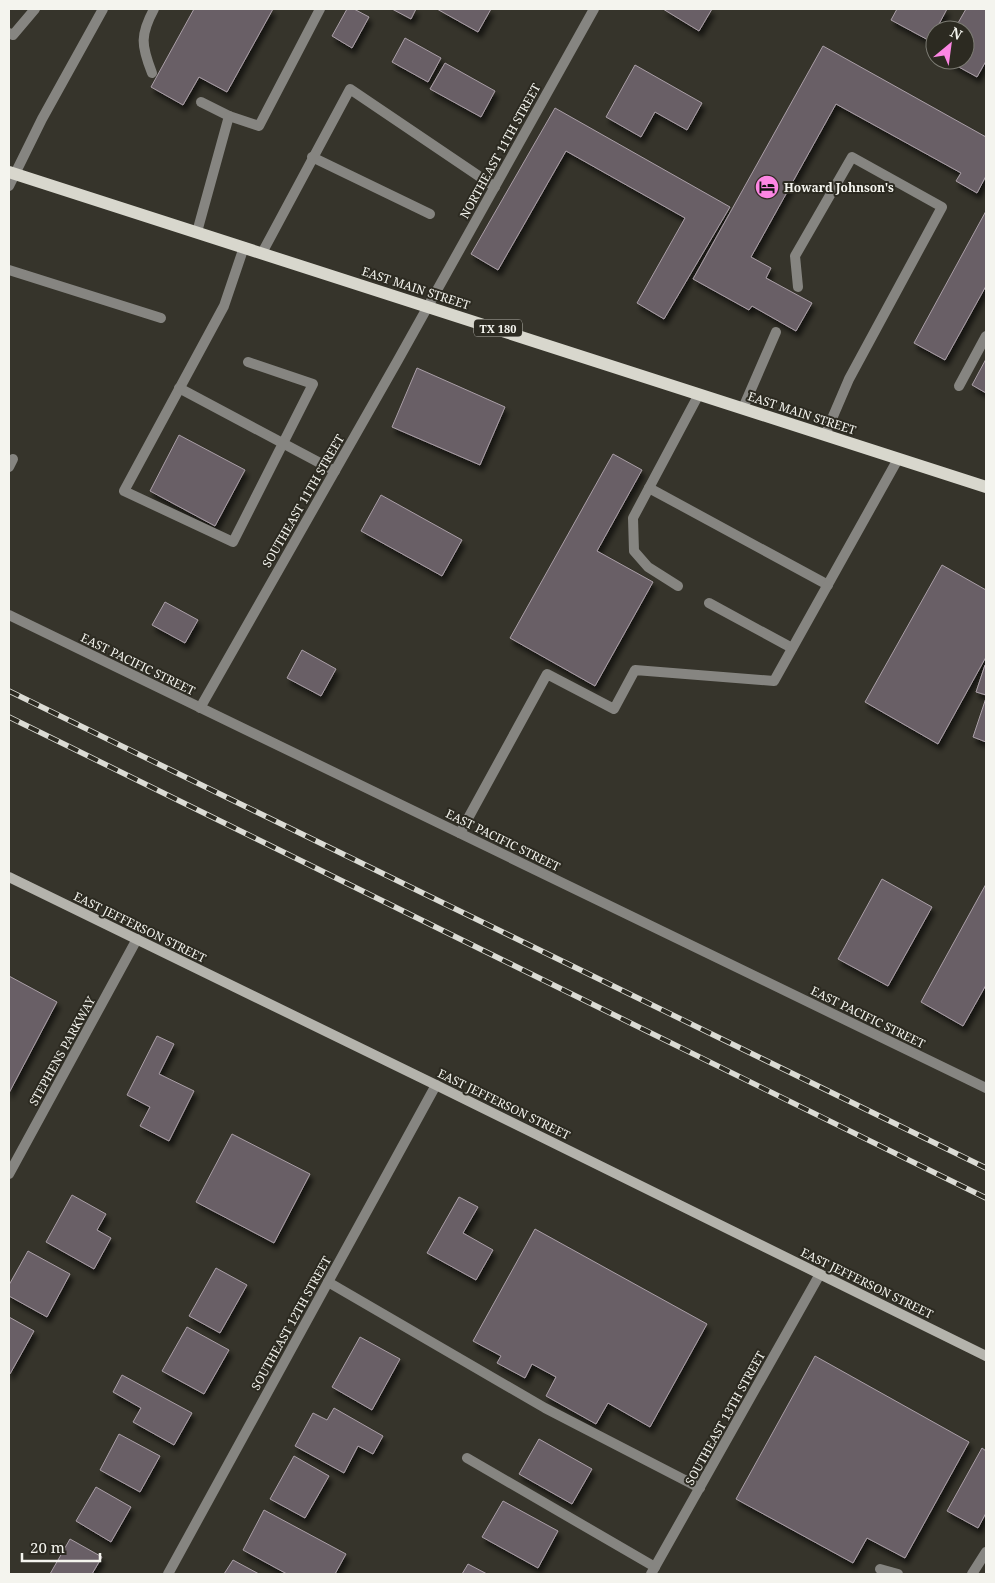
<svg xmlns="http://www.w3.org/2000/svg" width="995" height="1583" font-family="'Noto Serif',serif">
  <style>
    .building { fill: #695f66; stroke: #aa9fa7; filter: url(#shadow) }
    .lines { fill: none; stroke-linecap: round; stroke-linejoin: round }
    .service { stroke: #868581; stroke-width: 10 }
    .minor { stroke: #868581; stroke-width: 10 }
    .secondary { stroke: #b4b3ac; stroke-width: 10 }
    .primary { stroke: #d8d7cd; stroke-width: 12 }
    .rail-casing { stroke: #dbdbd4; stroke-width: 5.5 }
    .rail { stroke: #2c2a21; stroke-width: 4; stroke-dasharray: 11; stroke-linecap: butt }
    .labels { text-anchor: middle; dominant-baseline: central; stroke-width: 4; stroke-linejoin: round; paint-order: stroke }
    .shield { fill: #2c2a21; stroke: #b8b7b0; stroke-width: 1 }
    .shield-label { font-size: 11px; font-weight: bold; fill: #f4f4ee }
    .street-label { font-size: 12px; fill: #f4f4ee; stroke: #2c2a21 }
    .poi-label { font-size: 12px; font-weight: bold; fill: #f4f4ee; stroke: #2c2a21; text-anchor: start }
  </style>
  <defs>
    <filter id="shadow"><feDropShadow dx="3" dy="5.5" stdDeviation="2.5" flood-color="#0009"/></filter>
  </defs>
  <rect width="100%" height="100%" fill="#36342b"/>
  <g class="building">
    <polygon points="194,9 273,9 227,92 199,77 183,105 151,87"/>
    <polygon points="347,9 354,9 369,17 352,48 332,36"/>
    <polygon points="392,9 416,9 411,19"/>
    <polygon points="437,9 491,9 478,32"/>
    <polygon points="663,9 712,9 699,31"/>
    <polygon points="897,9 947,9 930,41 891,20"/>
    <polygon points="966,9 986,9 986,61 977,77 946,60 965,60 965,30 954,30"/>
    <polygon points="405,38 441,58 428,82 392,62"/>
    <polygon points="823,46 986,137 986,176 977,193 956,181 961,173 836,104 751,257 771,268 766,278 812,303 796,331 752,306 749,310 693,279"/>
    <polygon points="445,63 495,91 481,117 430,89"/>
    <polygon points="635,65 702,103 687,130 655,112 641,137 606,117"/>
    <polygon points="555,108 730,207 664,319 637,303 685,218 566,151 498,270 471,254"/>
    <polygon points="986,211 986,286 945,360 914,343"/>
    <polygon points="986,359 986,393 972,385"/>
    <polygon points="417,368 505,407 480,465 392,427"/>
    <polygon points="179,435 245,470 215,526 150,491"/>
    <polygon points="613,454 642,470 597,551 653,582 595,686 510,638"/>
    <polygon points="381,495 462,540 442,576 361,531"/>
    <polygon points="942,565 986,590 986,657 938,744 865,702"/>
    <polygon points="165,602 198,620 185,643 152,625"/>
    <polygon points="302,650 336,669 321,696 287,678"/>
    <polygon points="985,665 986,666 986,695 976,692"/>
    <polygon points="986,698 986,742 973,737"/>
    <polygon points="882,879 932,907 888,986 838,959"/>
    <polygon points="986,884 986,985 963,1026 921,1002"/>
    <polygon points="9,976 57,1002 9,1093"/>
    <polygon points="157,1036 174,1044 159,1074 194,1091 169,1141 140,1126 150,1107 127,1095"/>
    <polygon points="232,1134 310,1174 274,1243 196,1202"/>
    <polygon points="72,1195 106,1214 97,1230 111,1238 94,1269 46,1242"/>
    <polygon points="459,1197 478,1207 463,1233 493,1250 476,1280 427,1253"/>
    <polygon points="535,1229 707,1324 650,1427 608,1403 596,1424 546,1396 556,1377 532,1364 525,1378 497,1363 501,1356 473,1341"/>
    <polygon points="28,1251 70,1274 47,1317 9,1296 9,1285"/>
    <polygon points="216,1268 247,1285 220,1333 189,1316"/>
    <polygon points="9,1317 34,1331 10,1374 9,1373"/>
    <polygon points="187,1327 229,1350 204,1394 162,1371"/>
    <polygon points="360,1337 400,1359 372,1410 332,1387"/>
    <polygon points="815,1356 969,1442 905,1558 867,1538 853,1563 736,1499"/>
    <polygon points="122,1375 192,1413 174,1445 133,1422 141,1408 113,1392"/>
    <polygon points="334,1408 383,1436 373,1454 358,1446 344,1473 295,1446 313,1413 327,1420"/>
    <polygon points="119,1434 160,1456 140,1492 100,1470"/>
    <polygon points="539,1439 592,1469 572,1504 519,1474"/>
    <polygon points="982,1448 986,1451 986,1513 978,1528 947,1511"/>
    <polygon points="294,1456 329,1476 305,1518 270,1499"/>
    <polygon points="96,1487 131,1507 111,1542 76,1521"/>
    <polygon points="503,1501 558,1531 538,1568 482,1537"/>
    <polygon points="264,1510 346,1554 335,1574 287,1574 243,1550"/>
    <polygon points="70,1539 102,1557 92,1574 50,1574"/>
    <polygon points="233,1560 259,1574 224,1574"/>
    <polygon points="468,1564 487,1574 462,1574"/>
  </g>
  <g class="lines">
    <g class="service">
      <polyline points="9,33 13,35 35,9"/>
      <path d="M152,73C141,45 140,35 154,9"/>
      <polyline points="201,102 229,116"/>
      <polyline points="312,157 430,214"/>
      <polyline points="197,232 229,116 259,126 320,9"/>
      <polyline points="244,247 224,306 124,491 233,542 313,384 248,362"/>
      <polyline points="262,253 350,89 495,187"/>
      <polyline points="9,270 161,318"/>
      <polyline points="798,287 795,256 852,157 942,207 849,379 825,435"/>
      <polyline points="959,386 986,336"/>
      <polyline points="179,388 335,471"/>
      <polyline points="743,408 776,332"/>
      <polyline points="9,467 13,459"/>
      <polyline points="649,488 828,585"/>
      <polyline points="678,586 648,567 634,551 633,518 699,394"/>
      <polyline points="709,603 792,648"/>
      <polyline points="460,833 547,674 614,709 635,670 774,681 898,459"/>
      <polyline points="328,1282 545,1408 700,1488"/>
      <polyline points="467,1458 655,1567"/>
      <polyline points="880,1569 898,1574"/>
      <polyline points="972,1574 986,1552"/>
    </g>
    <g class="minor">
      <polyline points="9,186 42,119 103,9"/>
      <polyline points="9,615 986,1088"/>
      <polyline points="200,708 398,360 594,9"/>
      <polyline points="9,1174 137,939"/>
      <polyline points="168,1574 436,1085"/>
      <polyline points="651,1574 820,1274"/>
    </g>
    <polyline class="secondary" points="9,877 436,1085 986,1356"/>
    <polyline class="primary" points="9,172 986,487"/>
    <g class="rail-casing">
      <g id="rail">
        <polyline points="9,691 986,1168"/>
        <polyline points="9,717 986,1198"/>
      </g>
    </g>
    <use href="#rail" class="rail"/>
  </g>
  <defs>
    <g id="hotel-disc" transform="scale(1.25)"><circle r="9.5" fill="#fc86e3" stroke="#2c2a21"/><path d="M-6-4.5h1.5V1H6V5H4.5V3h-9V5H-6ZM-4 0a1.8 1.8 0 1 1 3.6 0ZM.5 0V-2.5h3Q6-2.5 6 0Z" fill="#111"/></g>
  </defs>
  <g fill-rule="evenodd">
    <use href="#hotel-disc" x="767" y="187"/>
  </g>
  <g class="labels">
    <rect class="shield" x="474" y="319.5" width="48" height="17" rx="4"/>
    <g class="shield-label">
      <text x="498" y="328">TX 180</text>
    </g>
    <g class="street-label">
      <text transform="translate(500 151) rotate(-61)">NORTHEAST 11TH STREET</text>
      <text transform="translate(416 288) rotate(18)">EAST MAIN STREET</text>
      <text transform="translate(802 413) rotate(18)">EAST MAIN STREET</text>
      <text transform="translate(303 501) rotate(-60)">SOUTHEAST 11TH STREET</text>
      <text transform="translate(138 664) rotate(26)">EAST PACIFIC STREET</text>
      <text transform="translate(503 840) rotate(26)">EAST PACIFIC STREET</text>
      <text transform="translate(140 927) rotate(26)">EAST JEFFERSON STREET</text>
      <text transform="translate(868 1017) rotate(26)">EAST PACIFIC STREET</text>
      <text transform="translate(62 1051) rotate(-61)">STEPHENS PARKWAY</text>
      <text transform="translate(504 1104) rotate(26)">EAST JEFFERSON STREET</text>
      <text transform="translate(867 1283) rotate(26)">EAST JEFFERSON STREET</text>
      <text transform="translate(291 1323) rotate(-61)">SOUTHEAST 12TH STREET</text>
      <text transform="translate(725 1418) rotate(-61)">SOUTHEAST 13TH STREET</text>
    </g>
    <g class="poi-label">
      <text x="784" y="187">Howard Johnson's</text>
    </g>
  </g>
  <rect width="995" height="1583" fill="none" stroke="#f4f4ee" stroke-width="20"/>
  <g transform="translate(950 45) rotate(29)"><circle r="24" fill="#2c2a21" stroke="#7c7b73"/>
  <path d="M0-4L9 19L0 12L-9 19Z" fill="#fc86e3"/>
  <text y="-8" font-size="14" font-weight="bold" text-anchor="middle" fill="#f4f4ee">N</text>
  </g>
  <path d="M22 1553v8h78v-8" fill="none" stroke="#f4f4ee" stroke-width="2.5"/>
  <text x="30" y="1553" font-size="15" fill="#f4f4ee" stroke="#2c2a21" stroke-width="4" paint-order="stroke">20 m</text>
</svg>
